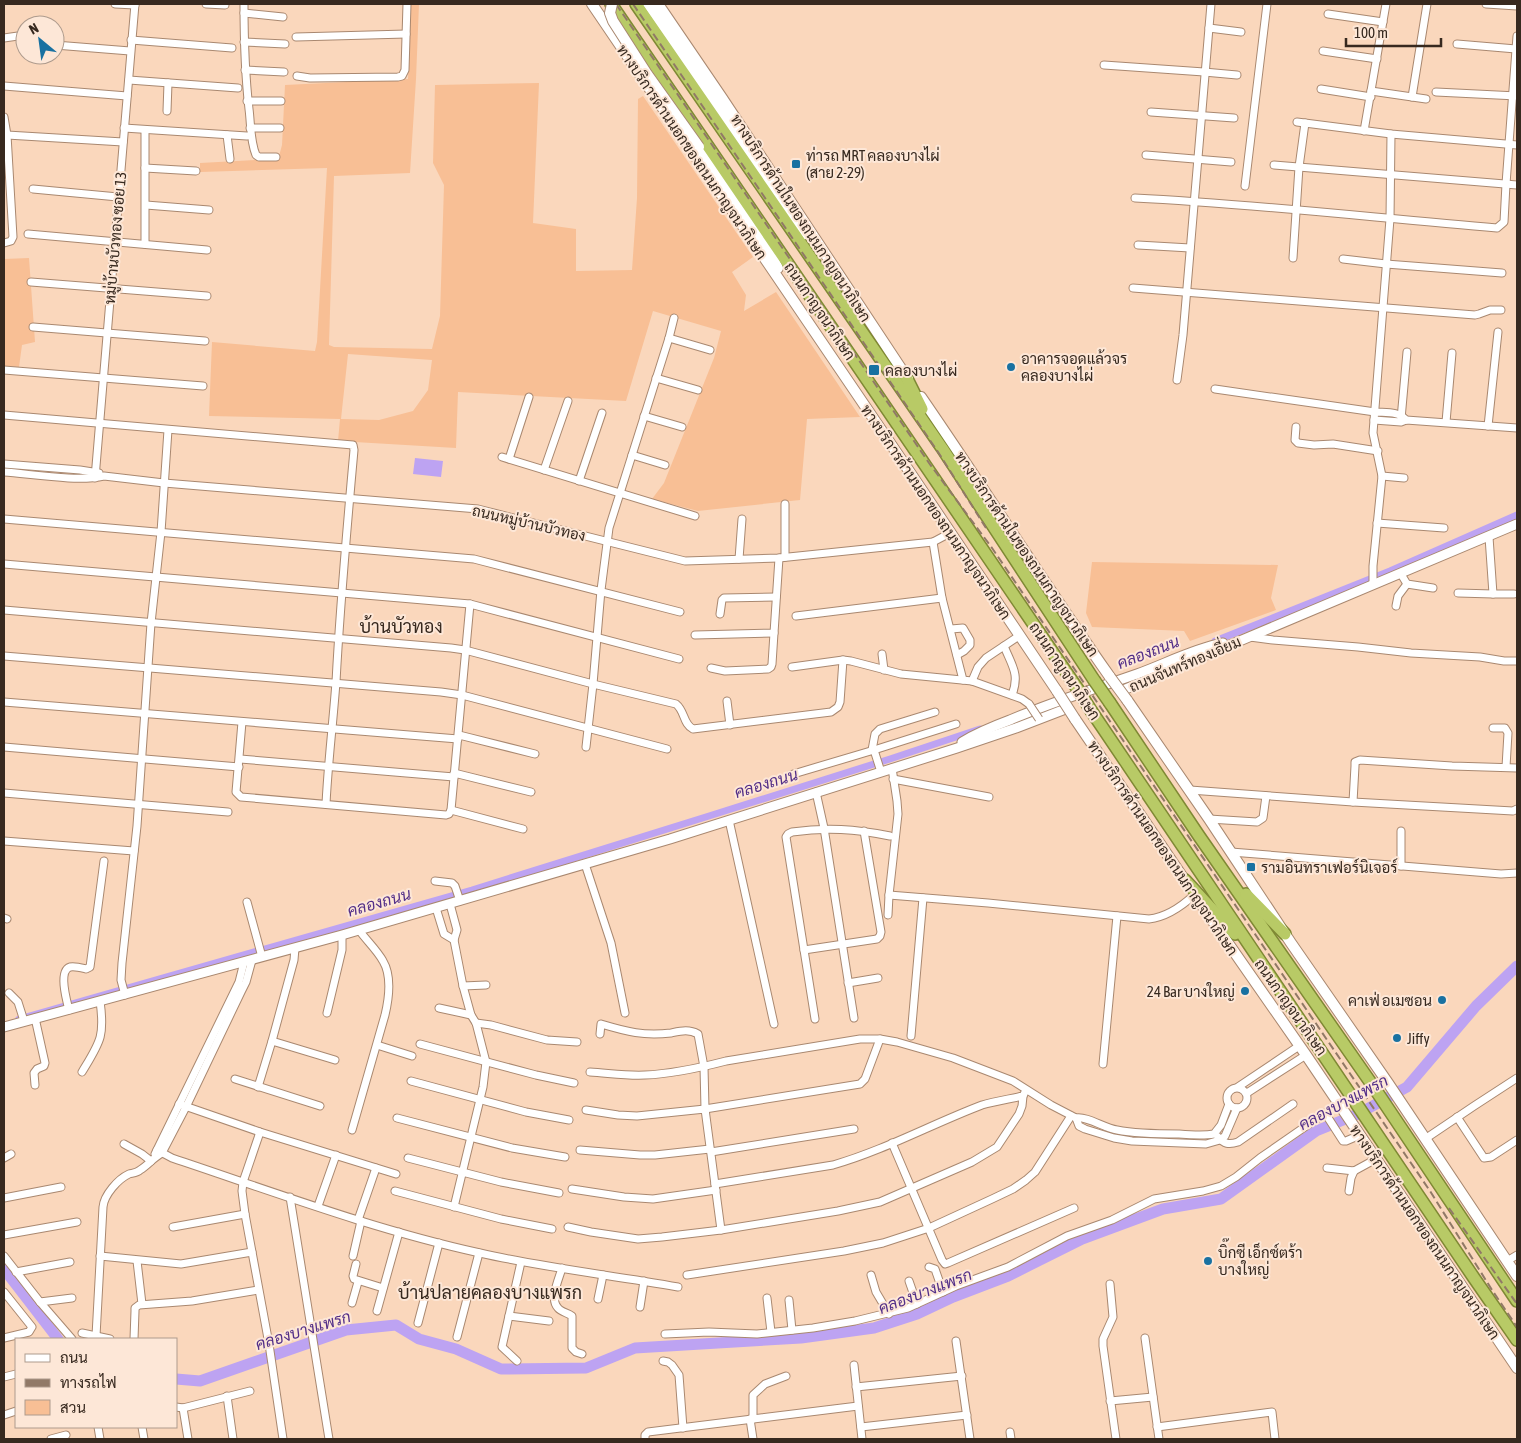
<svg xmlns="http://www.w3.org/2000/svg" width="1521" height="1443" font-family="'Asap Condensed',Sarabun,sans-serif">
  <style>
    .green { fill: #f8bf95; fill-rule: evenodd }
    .water { fill: #bda3f2 }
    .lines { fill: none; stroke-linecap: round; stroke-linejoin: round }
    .canal { stroke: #bda3f2; stroke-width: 7 }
    .river { stroke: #bda3f2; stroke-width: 11 }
    .minor-casing { stroke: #a98870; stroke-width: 9 }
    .tertiary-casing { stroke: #a98870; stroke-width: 11 }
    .secondary-casing { stroke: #a98870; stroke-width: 12 }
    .trunk-casing { stroke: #7f8934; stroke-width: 14 }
    .minor { stroke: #fff; stroke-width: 7 }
    .tertiary { stroke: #fff; stroke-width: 9 }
    .secondary { stroke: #fff; stroke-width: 10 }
    .trunk { stroke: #b8ca66; stroke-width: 11 }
    .rail { stroke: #917967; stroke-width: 2; stroke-dasharray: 8 4; stroke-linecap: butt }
    .minor-bridge-casing { stroke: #a98870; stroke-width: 9; stroke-linecap: butt }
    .secondary-bridge-casing { stroke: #a98870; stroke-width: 12; stroke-linecap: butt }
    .trunk-bridge-casing { stroke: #7f8934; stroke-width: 14; stroke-linecap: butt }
    .minor-bridge { stroke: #fff; stroke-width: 7 }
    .secondary-bridge { stroke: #fff; stroke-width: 10 }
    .trunk-bridge { stroke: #b8ca66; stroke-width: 11 }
    .poi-dot { fill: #1971a1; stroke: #fde7d7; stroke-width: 2 }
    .labels { text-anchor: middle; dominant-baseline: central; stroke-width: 4; stroke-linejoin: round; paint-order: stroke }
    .street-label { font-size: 15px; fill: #37291f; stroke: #fde7d7 }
    .poi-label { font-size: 15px; fill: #37291f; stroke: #fde7d7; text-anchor: start }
    .water-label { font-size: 16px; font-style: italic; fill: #532f88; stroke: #fde7d7 }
    .quarter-label { font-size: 18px; fill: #37291f; stroke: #fde7d7 }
  </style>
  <rect width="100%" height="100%" fill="#fad7bc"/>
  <g class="green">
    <path d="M411,4H419L416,79L410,173L334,176L329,345L334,347L432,349L440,316L444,185L433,163L435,85L539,83L533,223L576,229V271L632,270L637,198L638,99L643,96L753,257L732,272L746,295L744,311L776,292L860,417L807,419L800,500L698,511L652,499L664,483L714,358L721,331L653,311L626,401L458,392L456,448L338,441L340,419L209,416L212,342L315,351L317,342L327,168L200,172V163L255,160H278L282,145L285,85L408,79ZM348,354L432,360L428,390L413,411L379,420L341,419Z"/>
    <polygon points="29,258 35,342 22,345 19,367 4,366 4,259"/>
    <polygon points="1092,562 1278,565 1271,598 1276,610 1190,641 1184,631 1092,627 1086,613"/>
  </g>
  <polygon class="water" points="415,458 443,461 441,477 413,474"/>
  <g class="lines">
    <g class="canal">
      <polyline points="1215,641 1390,571 1517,515"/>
      <polyline points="19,1019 472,890 709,816 890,759 980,729"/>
    </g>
    <g class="river">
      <polyline points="4,1269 58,1339"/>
      <polyline points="176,1379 200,1381 346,1330 396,1325 419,1339 456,1349 501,1369 586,1368 635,1348 801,1338 874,1328 917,1314 953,1297 1008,1276 1082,1239 1163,1209 1221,1199 1316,1131 1358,1114 1407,1087 1476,1006 1517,966"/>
    </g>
    <g class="minor-casing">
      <g id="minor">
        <polyline points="115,4 135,5"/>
        <polyline points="206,4 225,5"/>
        <path d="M244,4C244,39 245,74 249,109C251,124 250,141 256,155L259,157H276"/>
        <polyline points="1486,4 1517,6"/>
        <polyline points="244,13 283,17"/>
        <polyline points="1328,14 1383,22"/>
        <polyline points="1209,28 1241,32"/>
        <polyline points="296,37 406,34"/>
        <polyline points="4,38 25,35"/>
        <polyline points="131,40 232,48"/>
        <polyline points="244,42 285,44"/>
        <polyline points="1457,44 1516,49"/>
        <polyline points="55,45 130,51"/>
        <polyline points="1323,51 1377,59"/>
        <polyline points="1104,65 1204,72 1237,75"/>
        <polyline points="245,70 284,72"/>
        <polyline points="297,76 310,78 398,77 402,76 405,70 407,4"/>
        <polyline points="129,80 238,88"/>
        <polyline points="4,86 127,96"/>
        <polyline points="1321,89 1371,97"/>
        <polyline points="1371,91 1426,99"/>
        <polyline points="1436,92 1517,96"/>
        <polyline points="1412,97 1427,4"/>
        <polyline points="247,101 281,101"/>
        <polyline points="167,111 168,83"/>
        <polyline points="1151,112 1234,118"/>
        <polyline points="4,117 7,135 13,237 11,241 4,243"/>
        <polyline points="1297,122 1391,134 1517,145"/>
        <polyline points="124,128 247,136"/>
        <polyline points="250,128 280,128"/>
        <polyline points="145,130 145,244"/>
        <polyline points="1364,131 1386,4"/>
        <polyline points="7,135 123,142"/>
        <polyline points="227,135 230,159"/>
        <polyline points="1146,155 1231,162"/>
        <polyline points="1274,165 1517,185"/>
        <polyline points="145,168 196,171"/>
        <polyline points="1245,186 1267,4"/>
        <polyline points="33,189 118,197"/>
        <path d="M1135,198C1256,204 1376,218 1497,228L1504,222L1506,184L1517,36"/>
        <polyline points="146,205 209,210"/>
        <polyline points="28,234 207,250"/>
        <polyline points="1138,245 1190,248"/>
        <polyline points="1293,258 1299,167 1305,123"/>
        <polyline points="1343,259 1386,264 1502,273"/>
        <polyline points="31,282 207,296"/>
        <polyline points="1133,288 1475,315 1479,314 1490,310 1501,310"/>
        <polyline points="33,327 205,341"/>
        <polyline points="669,338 710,350"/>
        <polyline points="4,370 203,386"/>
        <polyline points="656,378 698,390"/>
        <polyline points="1177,380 1183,335 1211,4"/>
        <path d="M1215,389L1375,412C1385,413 1399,411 1406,420"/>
        <path d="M4,415L353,445L354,450C347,527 340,605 336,682C333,723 328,763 326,804"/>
        <polyline points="644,416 682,427"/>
        <polyline points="1401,419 1407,352"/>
        <polyline points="1374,420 1401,422 1406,420 1517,428"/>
        <polyline points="1446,422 1452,353"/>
        <polyline points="1488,426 1498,332"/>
        <polyline points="1296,427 1295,440 1298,443 1314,445 1333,444 1378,451"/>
        <polyline points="632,455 665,465"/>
        <polyline points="502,457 695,516"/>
        <polyline points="509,459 529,397"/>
        <polyline points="4,464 80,470 99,473"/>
        <polyline points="544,470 568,401"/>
        <path d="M4,472C32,474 77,482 104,476L164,483L478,509L685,561L779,558L933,542L950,533"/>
        <polyline points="1382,476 1404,478"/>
        <polyline points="95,478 135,4"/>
        <polyline points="579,481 602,413"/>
        <polyline points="4,519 474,559 680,612"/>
        <polyline points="1377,523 1444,528"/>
        <polyline points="1489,537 1493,594 1514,594"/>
        <polyline points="933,542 942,598 963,680"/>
        <polyline points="785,557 785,504"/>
        <polyline points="739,559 742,519"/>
        <polyline points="4,564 470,604 679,659"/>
        <polyline points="1401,574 1407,584 1433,588"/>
        <polyline points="1373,585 1373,566 1382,476 1373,433 1390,219 1391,134"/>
        <polyline points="1458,593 1493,594"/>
        <polyline points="1396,606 1398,596 1407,584"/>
        <path d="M4,610L451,648L465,650L593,684L676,704C685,711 683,724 693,729L831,712L838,707L840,702L843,660"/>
        <polyline points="720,614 722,600 724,598 776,597"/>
        <polyline points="796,616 942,598"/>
        <polyline points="951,629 963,628 970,640 970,645 964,651 957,655"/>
        <polyline points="695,635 774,633 779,558"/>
        <polyline points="1250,637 1273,640 1358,647 1411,653 1480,657 1504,661 1517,661"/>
        <path d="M1004,646C1012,666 1020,674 1012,695"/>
        <polyline points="882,654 884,670"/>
        <polyline points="4,656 441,692 462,695 667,749"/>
        <polyline points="792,667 843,660 851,661 901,674 972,681 1022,699 1029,704"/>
        <polyline points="711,668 725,671 768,669 771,667 772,664 774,633"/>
        <polyline points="972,681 978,667 986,658 1019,636"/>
        <polyline points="727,701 730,725"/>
        <polyline points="4,702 458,739"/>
        <polyline points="242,722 236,792 241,797 446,815 449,814 451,810 470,604"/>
        <polyline points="1493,728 1505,728 1508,733 1506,767"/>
        <polyline points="459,735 535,754"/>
        <polyline points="4,747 239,767"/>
        <polyline points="586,747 593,684 601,590 609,528 669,338 674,318"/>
        <polyline points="872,750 875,734 880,729 935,712"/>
        <polyline points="874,750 956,724"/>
        <polyline points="240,759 454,777"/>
        <polyline points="454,773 531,792"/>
        <polyline points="790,775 874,750 881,772"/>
        <polyline points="893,779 989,797"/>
        <polyline points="1190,790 1353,802 1513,811 1517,809"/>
        <polyline points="816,792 824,828 854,1018"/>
        <polyline points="4,793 228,812"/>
        <polyline points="1353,802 1355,766 1355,762 1360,760 1452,766 1517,768"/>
        <polyline points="451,810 523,829"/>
        <polyline points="1209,819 1257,822 1263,818 1266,796"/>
        <polyline points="729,820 774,1024"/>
        <polyline points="4,841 134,851"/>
        <polyline points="1231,852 1501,874 1517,873"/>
        <polyline points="585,864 611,943 625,1013"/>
        <polyline points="1401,866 1401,831"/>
        <polyline points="435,881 452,883 455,886 460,901"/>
        <path d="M889,895L988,903L1149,919C1167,917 1181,907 1194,895"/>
        <polyline points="247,902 262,957"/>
        <polyline points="450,904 457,930 454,940 463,986 471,1015 476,1023 486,1062 483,1087 454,1207"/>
        <polyline points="436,908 444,934 454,940"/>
        <polyline points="888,915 889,895 898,814 897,801 892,768"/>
        <polyline points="4,918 7,919"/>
        <polyline points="804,950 877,939 880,936 881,932 864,831"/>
        <polyline points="848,983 878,978"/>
        <polyline points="463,986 486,985"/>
        <polyline points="9,993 18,1002 24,1021"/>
        <polyline points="125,995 121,980 122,963 137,826 151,623 161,532 168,430"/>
        <polyline points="439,1008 471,1015"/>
        <path d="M69,1010C67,1002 58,971 70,967C75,966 82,968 86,969L90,967L104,861"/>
        <polyline points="327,1013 342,950 342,935"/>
        <path d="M815,1019L786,837L788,834L792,832C827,827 855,829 890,836"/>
        <polyline points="476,1023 491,1025 547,1040 577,1042"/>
        <path d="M600,1034L601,1024C628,1032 643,1036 671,1033C681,1031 689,1029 698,1034L704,1067L705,1109L860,1084L865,1079L880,1039"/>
        <polyline points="911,1036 923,898"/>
        <polyline points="272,1041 335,1060"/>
        <polyline points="420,1044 536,1075 574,1083"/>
        <polyline points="377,1045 412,1056"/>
        <polyline points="1103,1064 1117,916"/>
        <path d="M82,1072C100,1042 105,1037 100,1001"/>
        <path d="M590,1072C608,1073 627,1076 645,1075C672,1074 699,1068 726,1061L860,1039H880L897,1042L953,1058L1013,1081L1051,1105L1076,1118C1087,1116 1104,1128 1117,1130C1137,1134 1158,1134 1179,1134C1191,1135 1203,1136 1214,1134L1221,1125L1229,1104"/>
        <polyline points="235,1079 320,1106"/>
        <polyline points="411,1081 526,1112 569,1120"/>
        <polyline points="35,1085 34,1073 37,1069 44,1066 45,1063 35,1018"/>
        <polyline points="258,1087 272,1041 294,960 295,948"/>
        <polyline points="1238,1087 1299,1046"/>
        <circle cx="1237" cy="1098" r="10"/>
        <polyline points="1247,1093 1306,1055"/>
        <polyline points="179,1104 260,1132 396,1174"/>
        <polyline points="586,1110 618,1115 637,1116 705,1109 721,1230"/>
        <polyline points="1457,1117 1484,1158 1491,1157 1517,1140"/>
        <polyline points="397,1118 512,1148 565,1157"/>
        <polyline points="1076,1118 1079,1126 1085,1129 1114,1138 1132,1141 1206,1144 1220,1140 1225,1136 1237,1108"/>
        <path d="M352,1130L385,1015C389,998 392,976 383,961C377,950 366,940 359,930"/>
        <polyline points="260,1132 243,1182 242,1191 245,1214 269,1344 283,1439"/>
        <path d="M1218,1137C1224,1144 1229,1145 1238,1142L1293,1104"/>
        <polyline points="1425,1139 1474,1106 1517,1078"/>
        <polyline points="892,1143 942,1260 945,1264 948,1263 1074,1208"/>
        <polyline points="124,1144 142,1154 151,1161"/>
        <path d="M157,1150L172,1158C274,1192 375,1230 480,1253C545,1268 612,1275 678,1287"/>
        <polyline points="580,1150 640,1155 655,1155 710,1149"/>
        <polyline points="711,1152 854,1129"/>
        <polyline points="155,1154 239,982 244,962"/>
        <polyline points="4,1158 11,1154"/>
        <polyline points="408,1158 501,1182 559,1193"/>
        <polyline points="1327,1168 1354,1171 1376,1159"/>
        <path d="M715,1184L833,1165C885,1150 932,1124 982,1105C995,1101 1010,1099 1023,1096L1025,1092"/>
        <polyline points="572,1189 624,1197 653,1199 716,1190"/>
        <polyline points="395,1191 501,1219 552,1229"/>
        <polyline points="1349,1191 1351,1178 1354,1171"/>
        <polyline points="290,1197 329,1439"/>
        <polyline points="4,1198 61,1187"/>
        <polyline points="318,1206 336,1155"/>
        <polyline points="358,1220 376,1168"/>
        <polyline points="173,1227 245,1214"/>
        <polyline points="568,1227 591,1232 638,1239 662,1237 721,1230 838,1211 880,1202 972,1162 997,1147 1019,1114 1022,1106 1023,1096"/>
        <polyline points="4,1235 77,1222"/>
        <polyline points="4,1256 40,1302 72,1339"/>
        <polyline points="100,1256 181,1264 252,1252"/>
        <polyline points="353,1256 361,1221"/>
        <polyline points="137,1261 142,1304"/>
        <polyline points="1507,1261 1517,1255"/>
        <polyline points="356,1264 353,1276 354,1279 383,1288"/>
        <polyline points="929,1267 935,1269 943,1292"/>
        <path d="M562,1268C559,1279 549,1299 558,1308C561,1312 568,1313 572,1316V1348L576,1352L582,1354"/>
        <polyline points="16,1272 70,1262"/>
        <polyline points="687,1275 844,1251 883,1243 929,1228 992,1199 1013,1189 1026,1180 1035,1172 1071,1116"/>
        <polyline points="871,1275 876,1292 889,1314"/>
        <polyline points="909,1281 917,1304"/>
        <polyline points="1110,1284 1113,1317 1103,1339 1103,1346 1116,1439"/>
        <polyline points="4,1292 32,1327 29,1332 4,1338"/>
        <polyline points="767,1298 771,1332"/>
        <polyline points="598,1299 603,1275"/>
        <polyline points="789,1300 792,1330"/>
        <polyline points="40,1302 72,1298"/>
        <polyline points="352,1303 358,1282"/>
        <polyline points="640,1307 644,1281"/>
        <polyline points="377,1311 399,1232"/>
        <polyline points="509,1316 549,1321"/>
        <polyline points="418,1323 439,1243"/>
        <polyline points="82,1333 110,1339"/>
        <polyline points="665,1334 709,1332 757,1334 813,1328 855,1321 908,1308 956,1286 1008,1267 1067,1236 1112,1220 1154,1199 1203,1191 1221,1186 1236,1177 1260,1158 1325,1113 1343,1141 1346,1141 1360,1135"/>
        <path d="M96,1336L103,1207C104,1195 118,1179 129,1174C133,1173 137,1173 140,1170C148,1165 153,1158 162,1153L186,1107L241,992L246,982L252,960"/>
        <polyline points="457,1337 479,1253"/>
        <polyline points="1145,1338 1159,1439"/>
        <polyline points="134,1339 135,1311 135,1308 139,1305 192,1301 258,1290"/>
        <polyline points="956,1341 970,1439"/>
        <polyline points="517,1361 502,1347 521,1262"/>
        <polyline points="663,1361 668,1362 672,1365 679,1375 683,1428"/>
        <polyline points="854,1365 862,1439"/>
        <polyline points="4,1377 16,1374"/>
        <polyline points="856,1387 962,1376"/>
        <polyline points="227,1396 233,1439"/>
        <polyline points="1110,1401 1153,1397"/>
        <polyline points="176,1407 183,1408 250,1391"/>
        <polyline points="183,1408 188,1439"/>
        <polyline points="4,1415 16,1411"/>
        <polyline points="750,1419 753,1439"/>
        <polyline points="753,1419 753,1395 765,1384 786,1376"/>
        <polyline points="98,1427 100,1439"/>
        <polyline points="142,1427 144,1439"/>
        <polyline points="861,1427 967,1415"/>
        <polyline points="1157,1427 1272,1412 1275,1439"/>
        <polyline points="1010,1432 1011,1439"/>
        <polyline points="51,1439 66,1435"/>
        <polyline points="645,1439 645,1435 648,1432 858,1406"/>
      </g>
    </g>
    <g class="tertiary-casing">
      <g id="tertiary">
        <polyline points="1121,691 1517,524"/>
        <path d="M962,742C977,733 994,726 1010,720C1052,702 1094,689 1137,674C1165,664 1193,649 1223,643"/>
        <polyline points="4,1027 342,935 670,839 957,748 1016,728 1068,708"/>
      </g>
    </g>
    <g class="secondary-casing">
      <g id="secondary">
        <polyline points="592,4 903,462 1057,691"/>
        <polyline points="648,4 805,234"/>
        <polyline points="658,4 722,98 908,379"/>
        <polyline points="699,147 762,238 778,268"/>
        <path d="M921,397C985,490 1045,585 1110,677"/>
        <polyline points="1127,700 1209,819 1291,943 1388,1083 1517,1276"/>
        <polyline points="1075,719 1188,885"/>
        <polyline points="1196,897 1306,1055 1517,1368"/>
      </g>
    </g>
    <g class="trunk-casing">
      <g id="trunk">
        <polyline points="611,4 1077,688"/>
        <polyline points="636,4 942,448 1094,680"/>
        <polyline points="904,373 922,409"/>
        <polyline points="1110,703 1199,836 1373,1086 1517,1301"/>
        <polyline points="1092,712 1474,1278 1517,1340"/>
        <polyline points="1185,880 1235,934"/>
        <polyline points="1246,894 1285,934"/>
      </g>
    </g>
    <use href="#minor" class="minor"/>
    <use href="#tertiary" class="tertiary"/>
    <use href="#secondary" class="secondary"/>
    <use href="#trunk" class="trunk"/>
    <g class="rail">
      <polyline points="616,4 929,463 992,548 1430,1191 1492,1290 1517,1327"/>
      <polyline points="633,4 940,455 986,528"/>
      <polyline points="1449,1208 1517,1304"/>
    </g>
    <g class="minor-bridge-casing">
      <polyline id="minor-bridge" points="1029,704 1039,719"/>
    </g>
    <g class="secondary-bridge-casing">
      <g id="secondary-bridge">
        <polyline points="612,4 610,13 613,21 647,74 699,147"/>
        <polyline points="1110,677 1127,700"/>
        <polyline points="1057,691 1075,719"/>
      </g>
    </g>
    <g class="trunk-bridge-casing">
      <g id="trunk-bridge">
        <polyline points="1094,680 1110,703"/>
        <polyline points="1077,688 1092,712"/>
      </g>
    </g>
    <use href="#minor-bridge" class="minor-bridge"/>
    <use href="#secondary-bridge" class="secondary-bridge"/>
    <use href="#trunk-bridge" class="trunk-bridge"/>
  </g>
  <g class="poi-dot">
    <rect x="791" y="159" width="10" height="10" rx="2.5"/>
    <circle cx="1011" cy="367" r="5"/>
    <rect x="868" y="364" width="12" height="12" rx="2.5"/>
    <rect x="1246" y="862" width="10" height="10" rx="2.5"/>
    <circle cx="1245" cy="991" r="5"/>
    <circle cx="1442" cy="1000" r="5"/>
    <circle cx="1397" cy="1038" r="5"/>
    <circle cx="1208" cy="1261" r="5"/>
  </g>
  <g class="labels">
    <g class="street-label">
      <text transform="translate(692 152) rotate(56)">ทางบริการด้านนอกของถนนกาญจนาภิเษก</text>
      <text transform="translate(801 218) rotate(57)">ทางบริการด้านในของถนนกาญจนาภิเษก</text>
      <text transform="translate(115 238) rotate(-85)">หมู่บ้านบัวทอง ซอย 13</text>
      <text transform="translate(820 311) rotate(56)">ถนนกาญจนาภิเษก</text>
      <text transform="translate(936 512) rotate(56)">ทางบริการด้านนอกของถนนกาญจนาภิเษก</text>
      <text transform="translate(529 523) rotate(13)">ถนนหมู่บ้านบัวทอง</text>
      <text transform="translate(1027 554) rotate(56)">ทางบริการด้านในของถนนกาญจนาภิเษก</text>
      <text transform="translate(1185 664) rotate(-23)">ถนนจันทร์ทองเอี่ยม</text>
      <text transform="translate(1065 671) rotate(56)">ถนนกาญจนาภิเษก</text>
      <text transform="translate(1163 848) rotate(56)">ทางบริการด้านนอกของถนนกาญจนาภิเษก</text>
      <text transform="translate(1291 1007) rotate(55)">ถนนกาญจนาภิเษก</text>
      <text transform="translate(1425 1232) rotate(56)">ทางบริการด้านนอกของถนนกาญจนาภิเษก</text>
    </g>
    <g class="poi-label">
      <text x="806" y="155">ท่ารถ MRT คลองบางไผ่<tspan x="806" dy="17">(สาย 2-29)</tspan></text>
      <text x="1021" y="358">อาคารจอดแล้วจร<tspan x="1021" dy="17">คลองบางไผ่</tspan></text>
      <text x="885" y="370">คลองบางไผ่</text>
      <text x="1261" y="867">รามอินทราเฟอร์นิเจอร์</text>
      <text x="1235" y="991" text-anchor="end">24 Bar บางใหญ่</text>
      <text x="1432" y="1000" text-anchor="end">คาเฟ่ อเมซอน</text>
      <text x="1407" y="1038">Jiffy</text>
      <text x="1218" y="1252">บิ๊กซี เอ็กซ์ตร้า<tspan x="1218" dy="17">บางใหญ่</tspan></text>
    </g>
    <g class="water-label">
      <text transform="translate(1148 652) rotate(-21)">คลองถนน</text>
      <text transform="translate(766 783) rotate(-17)">คลองถนน</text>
      <text transform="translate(379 902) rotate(-16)">คลองถนน</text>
      <text transform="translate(1343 1102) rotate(-28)">คลองบางแพรก</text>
      <text transform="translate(925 1291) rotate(-21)">คลองบางแพรก</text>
      <text transform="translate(303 1330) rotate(-17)">คลองบางแพรก</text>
    </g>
    <g class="quarter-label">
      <text x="401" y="626">บ้านบัวทอง</text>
      <text x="490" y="1292">บ้านปลายคลองบางแพรก</text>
    </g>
  </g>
  <rect width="1521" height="1443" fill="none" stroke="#37291f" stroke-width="10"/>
  <rect x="15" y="1338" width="162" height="90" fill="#fde7d7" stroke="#ae9b8d"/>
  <rect x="25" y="1354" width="25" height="8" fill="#ffffff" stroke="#ae9b8d"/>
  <text x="60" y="1363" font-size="15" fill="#37291f">ถนน</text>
  <rect x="25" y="1379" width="25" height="8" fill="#917967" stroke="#ae9b8d"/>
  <text x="60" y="1388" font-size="15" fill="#37291f">ทางรถไฟ</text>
  <rect x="25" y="1400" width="25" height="15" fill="#f8bf95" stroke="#ae9b8d"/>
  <text x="60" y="1413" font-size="15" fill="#37291f">สวน</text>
  <g transform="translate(40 40) rotate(331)"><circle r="24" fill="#fde7d7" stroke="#ae9b8d"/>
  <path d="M0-4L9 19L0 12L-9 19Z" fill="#1971a1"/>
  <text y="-8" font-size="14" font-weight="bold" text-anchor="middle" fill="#37291f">N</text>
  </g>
  <path d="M1346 38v8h95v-8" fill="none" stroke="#37291f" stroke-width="2.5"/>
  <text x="1354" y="38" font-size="15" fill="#37291f" stroke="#fde7d7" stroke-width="4" paint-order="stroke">100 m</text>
</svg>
